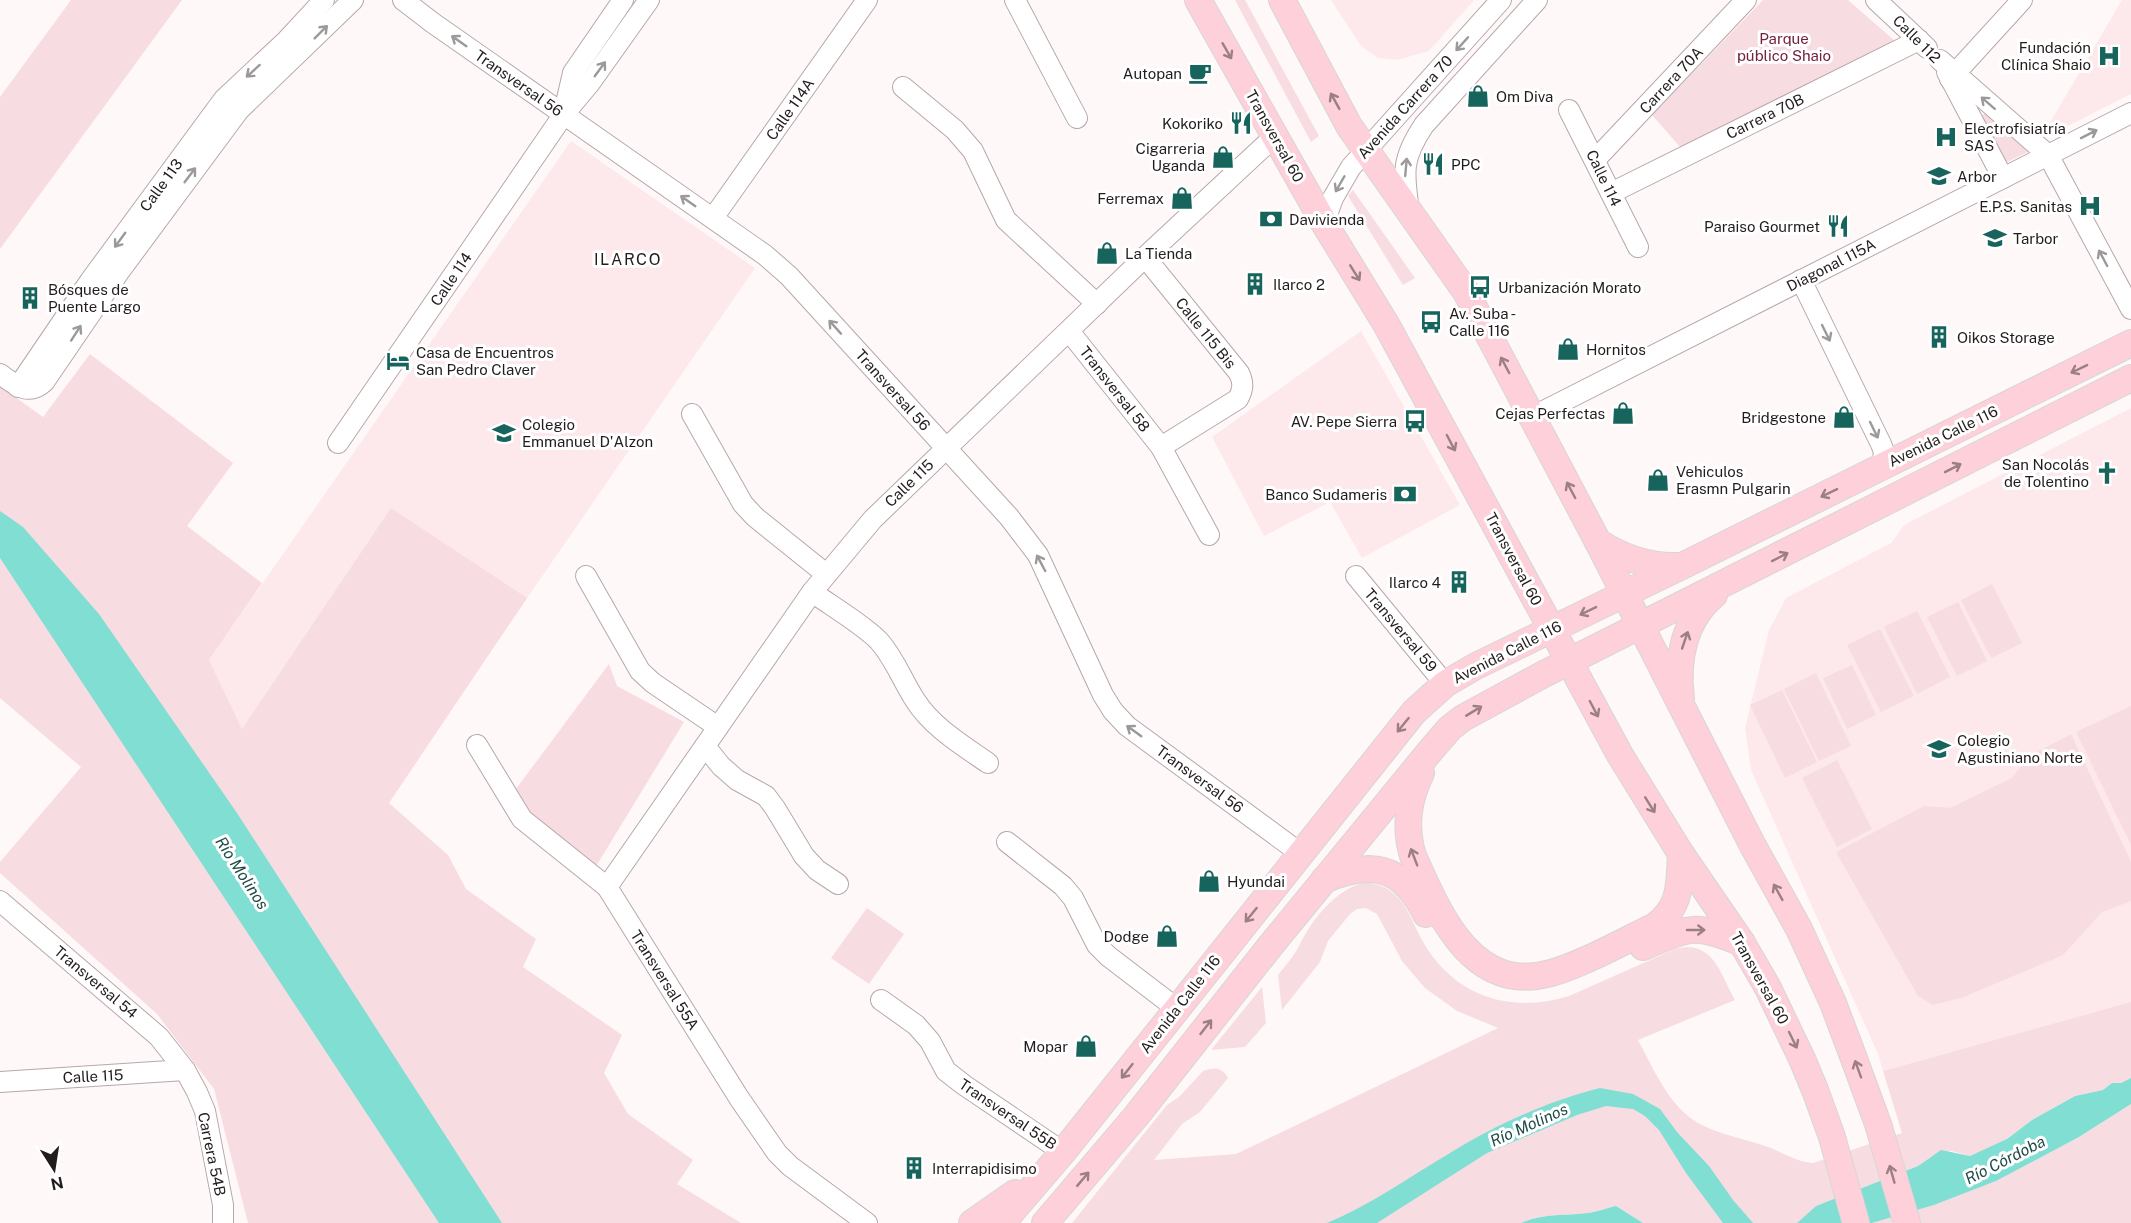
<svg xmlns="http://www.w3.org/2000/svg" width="2131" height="1223" font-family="'Public Sans',sans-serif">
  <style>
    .built { fill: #fde9ec }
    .green { fill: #f7dce1 }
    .water { fill: #80ded3 }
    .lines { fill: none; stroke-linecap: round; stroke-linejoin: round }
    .minor-casing { stroke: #b7a7aa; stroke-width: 22 }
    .major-casing { stroke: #d7d6d6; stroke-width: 28 }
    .minor { stroke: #fff; stroke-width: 20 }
    .major { stroke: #fed0da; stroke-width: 26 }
    .oneway { stroke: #9c9999 }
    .oneway2 { stroke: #9b7f85 }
    .labels { text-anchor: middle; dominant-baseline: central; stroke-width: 6; stroke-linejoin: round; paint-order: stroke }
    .park-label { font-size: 15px; fill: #75203c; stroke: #fff }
    .street-label { font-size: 15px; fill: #221c1d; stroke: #fff }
    .poi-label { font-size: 15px; fill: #221c1d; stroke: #fff; text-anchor: start }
    .neighbourhood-label { font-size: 16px; letter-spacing: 1.5px; fill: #221c1d; stroke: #fff }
    .water-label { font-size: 16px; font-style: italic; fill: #214c47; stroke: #fff }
  </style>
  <rect width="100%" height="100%" fill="#fff8f9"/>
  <g class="built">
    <polygon points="1331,0 1474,0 1429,51 1397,60 1378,58 1361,46"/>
    <polygon points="2122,0 2131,0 2131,94 2062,129 2051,121"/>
    <polygon points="571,141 755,268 387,801 242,730 209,660"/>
    <polygon points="1361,331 1460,505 1362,558 1330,502 1264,536 1212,437"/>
    <polygon points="2131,408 2131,1002 1883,1071 1878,1054 1751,770 1745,728 1769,630 1786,598 1891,543 1904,525"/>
  </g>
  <g class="green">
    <polygon points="71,0 182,0 0,249 0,97"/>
    <polygon points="1235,0 1245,0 1319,136 1311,142"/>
    <polygon points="1763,0 1848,0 1895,41 1681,148 1652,115"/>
    <polygon points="1989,110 2036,148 2005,163 1981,116"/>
    <polygon points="1353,190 1415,278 1403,285 1348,196"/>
    <polygon points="90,354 233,463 187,526 262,583 209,660 242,729 391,508 527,598 389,803 448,855 466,889 536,939 523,967 622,1035 604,1073 628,1114 693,1160 677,1184 741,1223 248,1223 214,1089 157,1014 0,873 0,862 81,767 0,698 0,386 43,417"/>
    <polygon points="1992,584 2022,643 1991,658 1961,600"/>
    <polygon points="1958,602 1987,661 1957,676 1927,617"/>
    <polygon points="1917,611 1950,677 1917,694 1884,627"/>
    <polygon points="1880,629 1914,696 1881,712 1847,645"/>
    <polygon points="609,664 617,686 684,722 595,868 534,818 516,789"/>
    <polygon points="1852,665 1876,715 1847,729 1823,678"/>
    <polygon points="1816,673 1851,746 1819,761 1784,689"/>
    <polygon points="1782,690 1817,762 1785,778 1750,705"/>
    <polygon points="2131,706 2131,845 2076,732"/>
    <polygon points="2071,734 2131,862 2131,901 2102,912 2063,955 1964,997 1933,1005 1918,996 1836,852 1924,806 1950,808 2012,778 2028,757"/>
    <polygon points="1837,760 1872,829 1837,847 1802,778"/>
    <path d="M1366,882C1408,888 1408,920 1428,950C1461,999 1514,1013 1569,996L1675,949C1713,939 1720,973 1735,1000L1638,1040C1655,1071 1670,1110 1704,1126C1723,1135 1745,1139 1765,1146C1781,1151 1796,1162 1813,1163L1902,1133L1883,1071L2131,1002V1078L2121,1083H2112L2103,1090L2075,1096L2032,1120L2007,1139L1991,1148L1970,1156L1951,1151L1932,1156L1918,1166L1816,1206L1797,1223H1643L1616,1206C1607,1208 1597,1212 1588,1213C1565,1216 1543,1213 1521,1223H1072L1167,1105L1179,1097L1203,1071C1214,1067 1222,1067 1228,1078L1200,1112L1182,1124L1154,1160L1236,1154L1498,1028L1457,1011L1425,988L1402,961L1377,914L1366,908L1357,909L1350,914L1328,941L1320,962L1282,1010L1278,975C1285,966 1295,955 1300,944C1313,918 1336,889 1366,882Z"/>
    <polygon points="867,908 904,934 869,984 831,958"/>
    <polygon points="1262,987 1266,1023 1245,1047 1211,1050"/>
    <polygon points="2131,1104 2131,1223 1872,1223 1934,1205 1996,1181 2079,1137"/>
  </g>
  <g class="water">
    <polygon points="0,511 23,527 99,614 237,813 502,1223 439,1223 0,558"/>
    <polygon points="2131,1078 2131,1104 2079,1137 2032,1162 1996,1181 1934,1205 1872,1223 1797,1223 1816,1206 1918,1166 1941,1150 1970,1156 2007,1139 2032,1120 2075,1096 2103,1090 2112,1083 2121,1083"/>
    <path d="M1600,1088L1633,1094L1660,1109L1677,1132L1709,1166L1733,1200L1753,1223H1723L1686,1173L1659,1130L1645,1116L1633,1109L1606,1106L1577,1115L1487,1153L1377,1223H1327C1371,1205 1409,1177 1450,1153C1495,1125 1548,1101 1600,1088Z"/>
    <path d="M1616,1206L1643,1223H1521C1543,1213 1565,1216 1588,1213C1597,1212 1607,1208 1616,1206Z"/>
  </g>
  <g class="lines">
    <g class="minor-casing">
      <g id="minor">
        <polyline points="403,0 433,23 765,255 789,276 1009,517 1038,555 1103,695 1113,711 1127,726 1300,853"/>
        <polyline points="1015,0 1077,118"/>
        <polyline points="1876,0 1927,48"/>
        <polyline points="1940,60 2048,155 2131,309"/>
        <polyline points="1947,72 2003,178"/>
        <polyline points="1950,79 2022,0"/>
        <polyline points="903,87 955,130 973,151 1006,220 1097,304"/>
        <polyline points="1569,110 1638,247"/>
        <polyline points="564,112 573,73 623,0"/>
        <polyline points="1595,160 1746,0"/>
        <polyline points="1611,193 1919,40"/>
        <path d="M1409,210C1403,171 1402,158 1424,125L1537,0"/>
        <polyline points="713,218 867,0"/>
        <polyline points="1324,223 1333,198 1351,167 1501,0"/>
        <path d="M1145,257L1239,373C1244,383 1243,390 1238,399L1161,447"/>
        <polyline points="1801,280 1881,444 1884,452 1882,467"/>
        <polyline points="1069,331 1161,447 1209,535"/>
        <path d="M0,374C14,384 28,397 44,382L119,272L239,110L353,0"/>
        <polyline points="18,387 90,281 224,99 286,41 324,0"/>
        <polyline points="692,414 743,504 755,517 826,574"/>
        <polyline points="1532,417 2131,113"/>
        <polyline points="338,443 564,114 590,83 649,0"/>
        <polyline points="586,576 640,671 653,683 718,727"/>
        <polyline points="1356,576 1445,684"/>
        <path d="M812,592C830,605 864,625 879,641C895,659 902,680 915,700C932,727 962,745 988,763"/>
        <polyline points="477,745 522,819 607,887 739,1098 777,1153 790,1166 867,1223"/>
        <polyline points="705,746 721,766 737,780 766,796 775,808 804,856 817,870 838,884"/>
        <polyline points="1007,842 1063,886 1073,898 1097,945 1108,956 1176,1008"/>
        <polyline points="607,887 812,592 873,519 1145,257 1276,135"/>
        <polyline points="0,901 159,1037 185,1070 197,1092 205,1111 223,1205 223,1223"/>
        <polyline points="881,1000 916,1025 930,1041 946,1071 964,1085 1063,1152"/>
        <polyline points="0,1082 185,1070"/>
      </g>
    </g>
    <g class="major-casing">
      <g id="major">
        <polyline points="1198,0 1324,223 1386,324 1620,755 1681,854 1742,943 1768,988 1802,1059 1815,1090 1832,1137 1856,1223"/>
        <polyline points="1282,0 1349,126 1466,292 1598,542 1753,846 1799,929 1833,1003 1853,1056 1878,1124 1907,1223"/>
        <path d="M1598,542C1623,558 1648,567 1678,566"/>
        <path d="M1681,698C1676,660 1684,620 1714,595"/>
        <path d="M1421,773C1408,800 1404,826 1413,856C1439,914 1472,995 1551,973C1583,964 1624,941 1655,926C1682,906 1679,884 1681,854"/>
        <path d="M1324,880C1371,860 1402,865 1426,914"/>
        <path d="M1643,947C1690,927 1694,923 1742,943"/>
        <polyline points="972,1223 1015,1193"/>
        <polyline points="1002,1223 1063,1152 1414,712 1445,684 1476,666 1682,566 2131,343"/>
        <polyline points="1045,1223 1137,1115 1271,945 1431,750 1450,728 1463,718 1544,674 2131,378"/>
      </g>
    </g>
    <use href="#minor" class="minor"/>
    <use href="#major" class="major"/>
  </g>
  <defs><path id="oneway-shaft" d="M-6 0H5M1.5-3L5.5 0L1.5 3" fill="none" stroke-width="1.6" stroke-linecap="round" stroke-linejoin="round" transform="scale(1.5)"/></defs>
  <g class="oneway">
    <use href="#oneway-shaft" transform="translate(321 32) rotate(-45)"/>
    <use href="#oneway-shaft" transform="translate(459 41) rotate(-145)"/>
    <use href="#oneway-shaft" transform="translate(1462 44) rotate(132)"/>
    <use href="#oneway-shaft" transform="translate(600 69) rotate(-54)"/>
    <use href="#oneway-shaft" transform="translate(253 71) rotate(138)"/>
    <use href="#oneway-shaft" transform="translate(1988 103) rotate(-139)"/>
    <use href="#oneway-shaft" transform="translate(2089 134) rotate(-27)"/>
    <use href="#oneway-shaft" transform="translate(1406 167) rotate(-85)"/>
    <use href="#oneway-shaft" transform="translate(190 175) rotate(-53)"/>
    <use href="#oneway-shaft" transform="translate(1340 184) rotate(120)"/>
    <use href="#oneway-shaft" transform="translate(688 201) rotate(-145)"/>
    <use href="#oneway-shaft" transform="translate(120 240) rotate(126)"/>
    <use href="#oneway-shaft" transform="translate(2103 258) rotate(-118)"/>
    <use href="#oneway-shaft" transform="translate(835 327) rotate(-132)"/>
    <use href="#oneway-shaft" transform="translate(76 333) rotate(-57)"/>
    <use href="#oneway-shaft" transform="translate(1826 333) rotate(64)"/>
    <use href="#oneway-shaft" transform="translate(1874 430) rotate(64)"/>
    <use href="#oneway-shaft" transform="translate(1041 563) rotate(-118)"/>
    <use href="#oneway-shaft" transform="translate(1134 731) rotate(-144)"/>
  </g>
  <g class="oneway2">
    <use href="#oneway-shaft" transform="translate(1227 51) rotate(60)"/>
    <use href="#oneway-shaft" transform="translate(1335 101) rotate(-119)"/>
    <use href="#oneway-shaft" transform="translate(1355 273) rotate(58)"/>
    <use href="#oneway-shaft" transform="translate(1505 365) rotate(-118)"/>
    <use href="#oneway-shaft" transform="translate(2079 369) rotate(154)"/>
    <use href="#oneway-shaft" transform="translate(1451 443) rotate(62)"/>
    <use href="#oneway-shaft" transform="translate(1953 468) rotate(-27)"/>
    <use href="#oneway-shaft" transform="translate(1571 490) rotate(-118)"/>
    <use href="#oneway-shaft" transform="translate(1829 493) rotate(154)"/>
    <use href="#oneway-shaft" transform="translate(1780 557) rotate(-27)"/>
    <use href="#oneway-shaft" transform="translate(1588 611) rotate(154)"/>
    <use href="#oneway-shaft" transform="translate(1685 640) rotate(-71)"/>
    <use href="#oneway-shaft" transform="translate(1594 709) rotate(62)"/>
    <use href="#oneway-shaft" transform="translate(1474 711) rotate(-31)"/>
    <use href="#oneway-shaft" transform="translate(1403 725) rotate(129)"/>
    <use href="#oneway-shaft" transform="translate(1650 805) rotate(58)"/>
    <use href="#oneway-shaft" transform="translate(1414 857) rotate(-111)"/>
    <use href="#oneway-shaft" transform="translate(1778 892) rotate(-119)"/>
    <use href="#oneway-shaft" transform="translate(1251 915) rotate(129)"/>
    <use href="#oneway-shaft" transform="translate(1696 930)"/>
    <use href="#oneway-shaft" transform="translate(1206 1027) rotate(-52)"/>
    <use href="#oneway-shaft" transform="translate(1793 1040) rotate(64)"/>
    <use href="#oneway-shaft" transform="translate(1858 1069) rotate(-110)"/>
    <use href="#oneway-shaft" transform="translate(1127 1071) rotate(128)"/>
    <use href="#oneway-shaft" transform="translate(1892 1174) rotate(-106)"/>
    <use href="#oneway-shaft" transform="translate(1083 1179) rotate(-50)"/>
  </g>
  <defs>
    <g id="hospital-bare" transform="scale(1.8)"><path d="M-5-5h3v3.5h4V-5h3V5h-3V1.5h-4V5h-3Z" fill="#17645d" stroke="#fff" stroke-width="2.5" paint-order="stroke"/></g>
    <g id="cafe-bare" transform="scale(1.8)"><path d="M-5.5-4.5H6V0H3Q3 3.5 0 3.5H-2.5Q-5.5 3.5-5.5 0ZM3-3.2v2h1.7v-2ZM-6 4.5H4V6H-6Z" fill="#17645d" stroke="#fff" stroke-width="2.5" paint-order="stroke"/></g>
    <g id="shop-bare" transform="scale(1.8)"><path d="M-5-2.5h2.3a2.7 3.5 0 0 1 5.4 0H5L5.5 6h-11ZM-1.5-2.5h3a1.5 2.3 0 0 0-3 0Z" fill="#17645d" stroke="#fff" stroke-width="2.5" paint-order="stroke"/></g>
    <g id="restaurant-bare" transform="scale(1.8)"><path d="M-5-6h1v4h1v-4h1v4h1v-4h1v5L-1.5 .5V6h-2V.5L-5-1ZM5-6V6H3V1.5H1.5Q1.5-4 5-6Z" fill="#17645d" stroke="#fff" stroke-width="2.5" paint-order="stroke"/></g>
    <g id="school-bare" transform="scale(1.8)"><path d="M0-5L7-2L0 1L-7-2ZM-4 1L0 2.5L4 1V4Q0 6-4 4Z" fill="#17645d" stroke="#fff" stroke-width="2.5" paint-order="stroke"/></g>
    <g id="bank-bare" transform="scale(1.8)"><path d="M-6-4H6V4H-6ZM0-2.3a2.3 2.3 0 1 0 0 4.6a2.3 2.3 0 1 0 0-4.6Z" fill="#17645d" stroke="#fff" stroke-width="2.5" paint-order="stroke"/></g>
    <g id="building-bare" transform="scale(1.8)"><path d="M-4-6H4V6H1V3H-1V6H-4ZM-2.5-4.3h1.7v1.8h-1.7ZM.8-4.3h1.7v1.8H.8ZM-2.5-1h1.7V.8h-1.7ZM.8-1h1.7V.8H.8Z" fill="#17645d" stroke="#fff" stroke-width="2.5" paint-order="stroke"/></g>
    <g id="bus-bare" transform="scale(1.8)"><path d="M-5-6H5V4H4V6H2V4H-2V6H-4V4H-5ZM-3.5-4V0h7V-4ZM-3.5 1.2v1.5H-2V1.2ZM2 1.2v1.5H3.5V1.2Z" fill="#17645d" stroke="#fff" stroke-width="2.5" paint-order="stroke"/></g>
    <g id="hotel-bare" transform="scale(1.8)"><path d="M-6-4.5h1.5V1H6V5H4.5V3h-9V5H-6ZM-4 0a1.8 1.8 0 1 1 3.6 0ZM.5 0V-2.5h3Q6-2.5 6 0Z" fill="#17645d" stroke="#fff" stroke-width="2.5" paint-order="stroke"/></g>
    <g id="church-bare" transform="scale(1.8)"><path d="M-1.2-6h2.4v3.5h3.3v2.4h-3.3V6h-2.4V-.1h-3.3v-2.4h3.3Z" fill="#17645d" stroke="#fff" stroke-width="2.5" paint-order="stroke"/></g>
  </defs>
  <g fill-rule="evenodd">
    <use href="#hospital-bare" x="2109" y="56"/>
    <use href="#cafe-bare" x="1200" y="73"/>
    <use href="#shop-bare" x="1478" y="96"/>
    <use href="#restaurant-bare" x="1241" y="123"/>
    <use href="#hospital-bare" x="1946" y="137"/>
    <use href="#shop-bare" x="1223" y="157"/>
    <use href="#restaurant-bare" x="1433" y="164"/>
    <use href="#school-bare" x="1939" y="176"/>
    <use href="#shop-bare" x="1182" y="198"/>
    <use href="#hospital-bare" x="2090" y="206"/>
    <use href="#bank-bare" x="1271" y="219"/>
    <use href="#restaurant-bare" x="1838" y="226"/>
    <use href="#school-bare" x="1995" y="238"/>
    <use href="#shop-bare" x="1107" y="253"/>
    <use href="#building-bare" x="1255" y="284"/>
    <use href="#bus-bare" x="1480" y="287"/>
    <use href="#building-bare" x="30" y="298"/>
    <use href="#bus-bare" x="1431" y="322"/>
    <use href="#building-bare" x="1939" y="337"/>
    <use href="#shop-bare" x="1568" y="349"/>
    <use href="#hotel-bare" x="398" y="361"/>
    <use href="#shop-bare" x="1623" y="413"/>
    <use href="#shop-bare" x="1844" y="417"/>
    <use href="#bus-bare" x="1415" y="421"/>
    <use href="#school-bare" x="504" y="433"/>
    <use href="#church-bare" x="2107" y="473"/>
    <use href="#shop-bare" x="1658" y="480"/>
    <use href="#bank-bare" x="1405" y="494"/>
    <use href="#building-bare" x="1459" y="582"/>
    <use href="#school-bare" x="1939" y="749"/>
    <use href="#shop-bare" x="1209" y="881"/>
    <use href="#shop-bare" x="1167" y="936"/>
    <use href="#shop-bare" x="1086" y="1046"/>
    <use href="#building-bare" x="914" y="1168"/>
  </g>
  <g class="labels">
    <g class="park-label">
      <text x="1784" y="38">Parque<tspan x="1784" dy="17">público Shaio</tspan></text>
    </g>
    <g class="street-label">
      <text transform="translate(1917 39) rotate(45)">Calle 112</text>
      <text transform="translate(1671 80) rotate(-47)">Carrera 70A</text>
      <text transform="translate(519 83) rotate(35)">Transversal 56</text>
      <text transform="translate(1405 107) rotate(-48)">Avenida Carrera 70</text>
      <text transform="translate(790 109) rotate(-55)">Calle 114A</text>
      <text transform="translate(1765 116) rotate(-26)">Carrera 70B</text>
      <text transform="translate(1275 136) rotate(61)">Transversal 60</text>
      <text transform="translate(1604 178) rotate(64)">Calle 114</text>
      <text transform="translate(161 185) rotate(-54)">Calle 113</text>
      <text transform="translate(1831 265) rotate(-27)">Diagonal 115A</text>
      <text transform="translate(451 279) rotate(-56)">Calle 114</text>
      <text transform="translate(1206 333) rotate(51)">Calle 115 Bis</text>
      <text transform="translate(1115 389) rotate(52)">Transversal 58</text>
      <text transform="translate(893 390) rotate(48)">Transversal 56</text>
      <text transform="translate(1943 436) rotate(-26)">Avenida Calle 116</text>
      <text transform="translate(909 483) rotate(-44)">Calle 115</text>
      <text transform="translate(1514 559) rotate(62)">Transversal 60</text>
      <text transform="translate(1401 630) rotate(50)">Transversal 59</text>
      <text transform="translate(1507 652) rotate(-27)">Avenida Calle 116</text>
      <text transform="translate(1200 779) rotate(36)">Transversal 56</text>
      <text transform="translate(1760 978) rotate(61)">Transversal 60</text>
      <text transform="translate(665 980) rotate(58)">Transversal 55A</text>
      <text transform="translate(96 982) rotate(40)">Transversal 54</text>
      <text transform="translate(1180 1004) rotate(-52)">Avenida Calle 116</text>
      <text transform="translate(93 1076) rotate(-3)">Calle 115</text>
      <text transform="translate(1008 1114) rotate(34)">Transversal 55B</text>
      <text transform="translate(212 1154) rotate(78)">Carrera 54B</text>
    </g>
    <g class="poi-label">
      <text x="2091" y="47" text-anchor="end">Fundación<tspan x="2091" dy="17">Clínica Shaio</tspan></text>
      <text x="1182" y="73" text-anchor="end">Autopan</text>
      <text x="1496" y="96">Om Diva</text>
      <text x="1223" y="123" text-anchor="end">Kokoriko</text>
      <text x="1964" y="128">Electrofisiatría<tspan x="1964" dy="17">SAS</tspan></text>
      <text x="1205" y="148" text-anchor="end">Cigarreria<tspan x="1205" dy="17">Uganda</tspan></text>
      <text x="1451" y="164">PPC</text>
      <text x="1957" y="176">Arbor</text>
      <text x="1164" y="198" text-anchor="end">Ferremax</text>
      <text x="2072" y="206" text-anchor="end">E.P.S. Sanitas</text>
      <text x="1289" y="219">Davivienda</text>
      <text x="1820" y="226" text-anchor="end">Paraiso Gourmet</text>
      <text x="2013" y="238">Tarbor</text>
      <text x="1125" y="253">La Tienda</text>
      <text x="1273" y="284">Ilarco 2</text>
      <text x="1498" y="287">Urbanización Morato</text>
      <text x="48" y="289">Bósques de<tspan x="48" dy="17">Puente Largo</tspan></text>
      <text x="1449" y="313">Av. Suba -<tspan x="1449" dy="17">Calle 116</tspan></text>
      <text x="1957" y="337">Oikos Storage</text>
      <text x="1586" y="349">Hornitos</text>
      <text x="416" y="352">Casa de Encuentros<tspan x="416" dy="17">San Pedro Claver</tspan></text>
      <text x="1605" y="413" text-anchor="end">Cejas Perfectas</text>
      <text x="1826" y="417" text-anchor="end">Bridgestone</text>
      <text x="1397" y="421" text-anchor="end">AV. Pepe Sierra</text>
      <text x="522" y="424">Colegio<tspan x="522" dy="17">Emmanuel D'Alzon</tspan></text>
      <text x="2089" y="464" text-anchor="end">San Nocolás<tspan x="2089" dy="17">de Tolentino</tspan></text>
      <text x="1676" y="471">Vehiculos<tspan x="1676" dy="17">Erasmn Pulgarin</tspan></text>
      <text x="1387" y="494" text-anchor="end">Banco Sudameris</text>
      <text x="1441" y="582" text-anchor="end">Ilarco 4</text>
      <text x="1957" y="740">Colegio<tspan x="1957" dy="17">Agustiniano Norte</tspan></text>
      <text x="1227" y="881">Hyundai</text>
      <text x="1149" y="936" text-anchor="end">Dodge</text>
      <text x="1068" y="1046" text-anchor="end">Mopar</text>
      <text x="932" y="1168">Interrapidisimo</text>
    </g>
    <g class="neighbourhood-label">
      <text x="628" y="259">ILARCO</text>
    </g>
    <g class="water-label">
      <text transform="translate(242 873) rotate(57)">Río Molinos</text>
      <text transform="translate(1529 1125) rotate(-24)">Río Molinos</text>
      <text transform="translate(2005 1160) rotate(-27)">Río Córdoba</text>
    </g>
  </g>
  <g transform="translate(54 1169) rotate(168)" stroke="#ffffff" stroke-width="4.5" paint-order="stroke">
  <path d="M0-4.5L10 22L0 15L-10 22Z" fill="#221c1d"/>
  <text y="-9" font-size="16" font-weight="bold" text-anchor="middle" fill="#221c1d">N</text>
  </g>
</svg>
